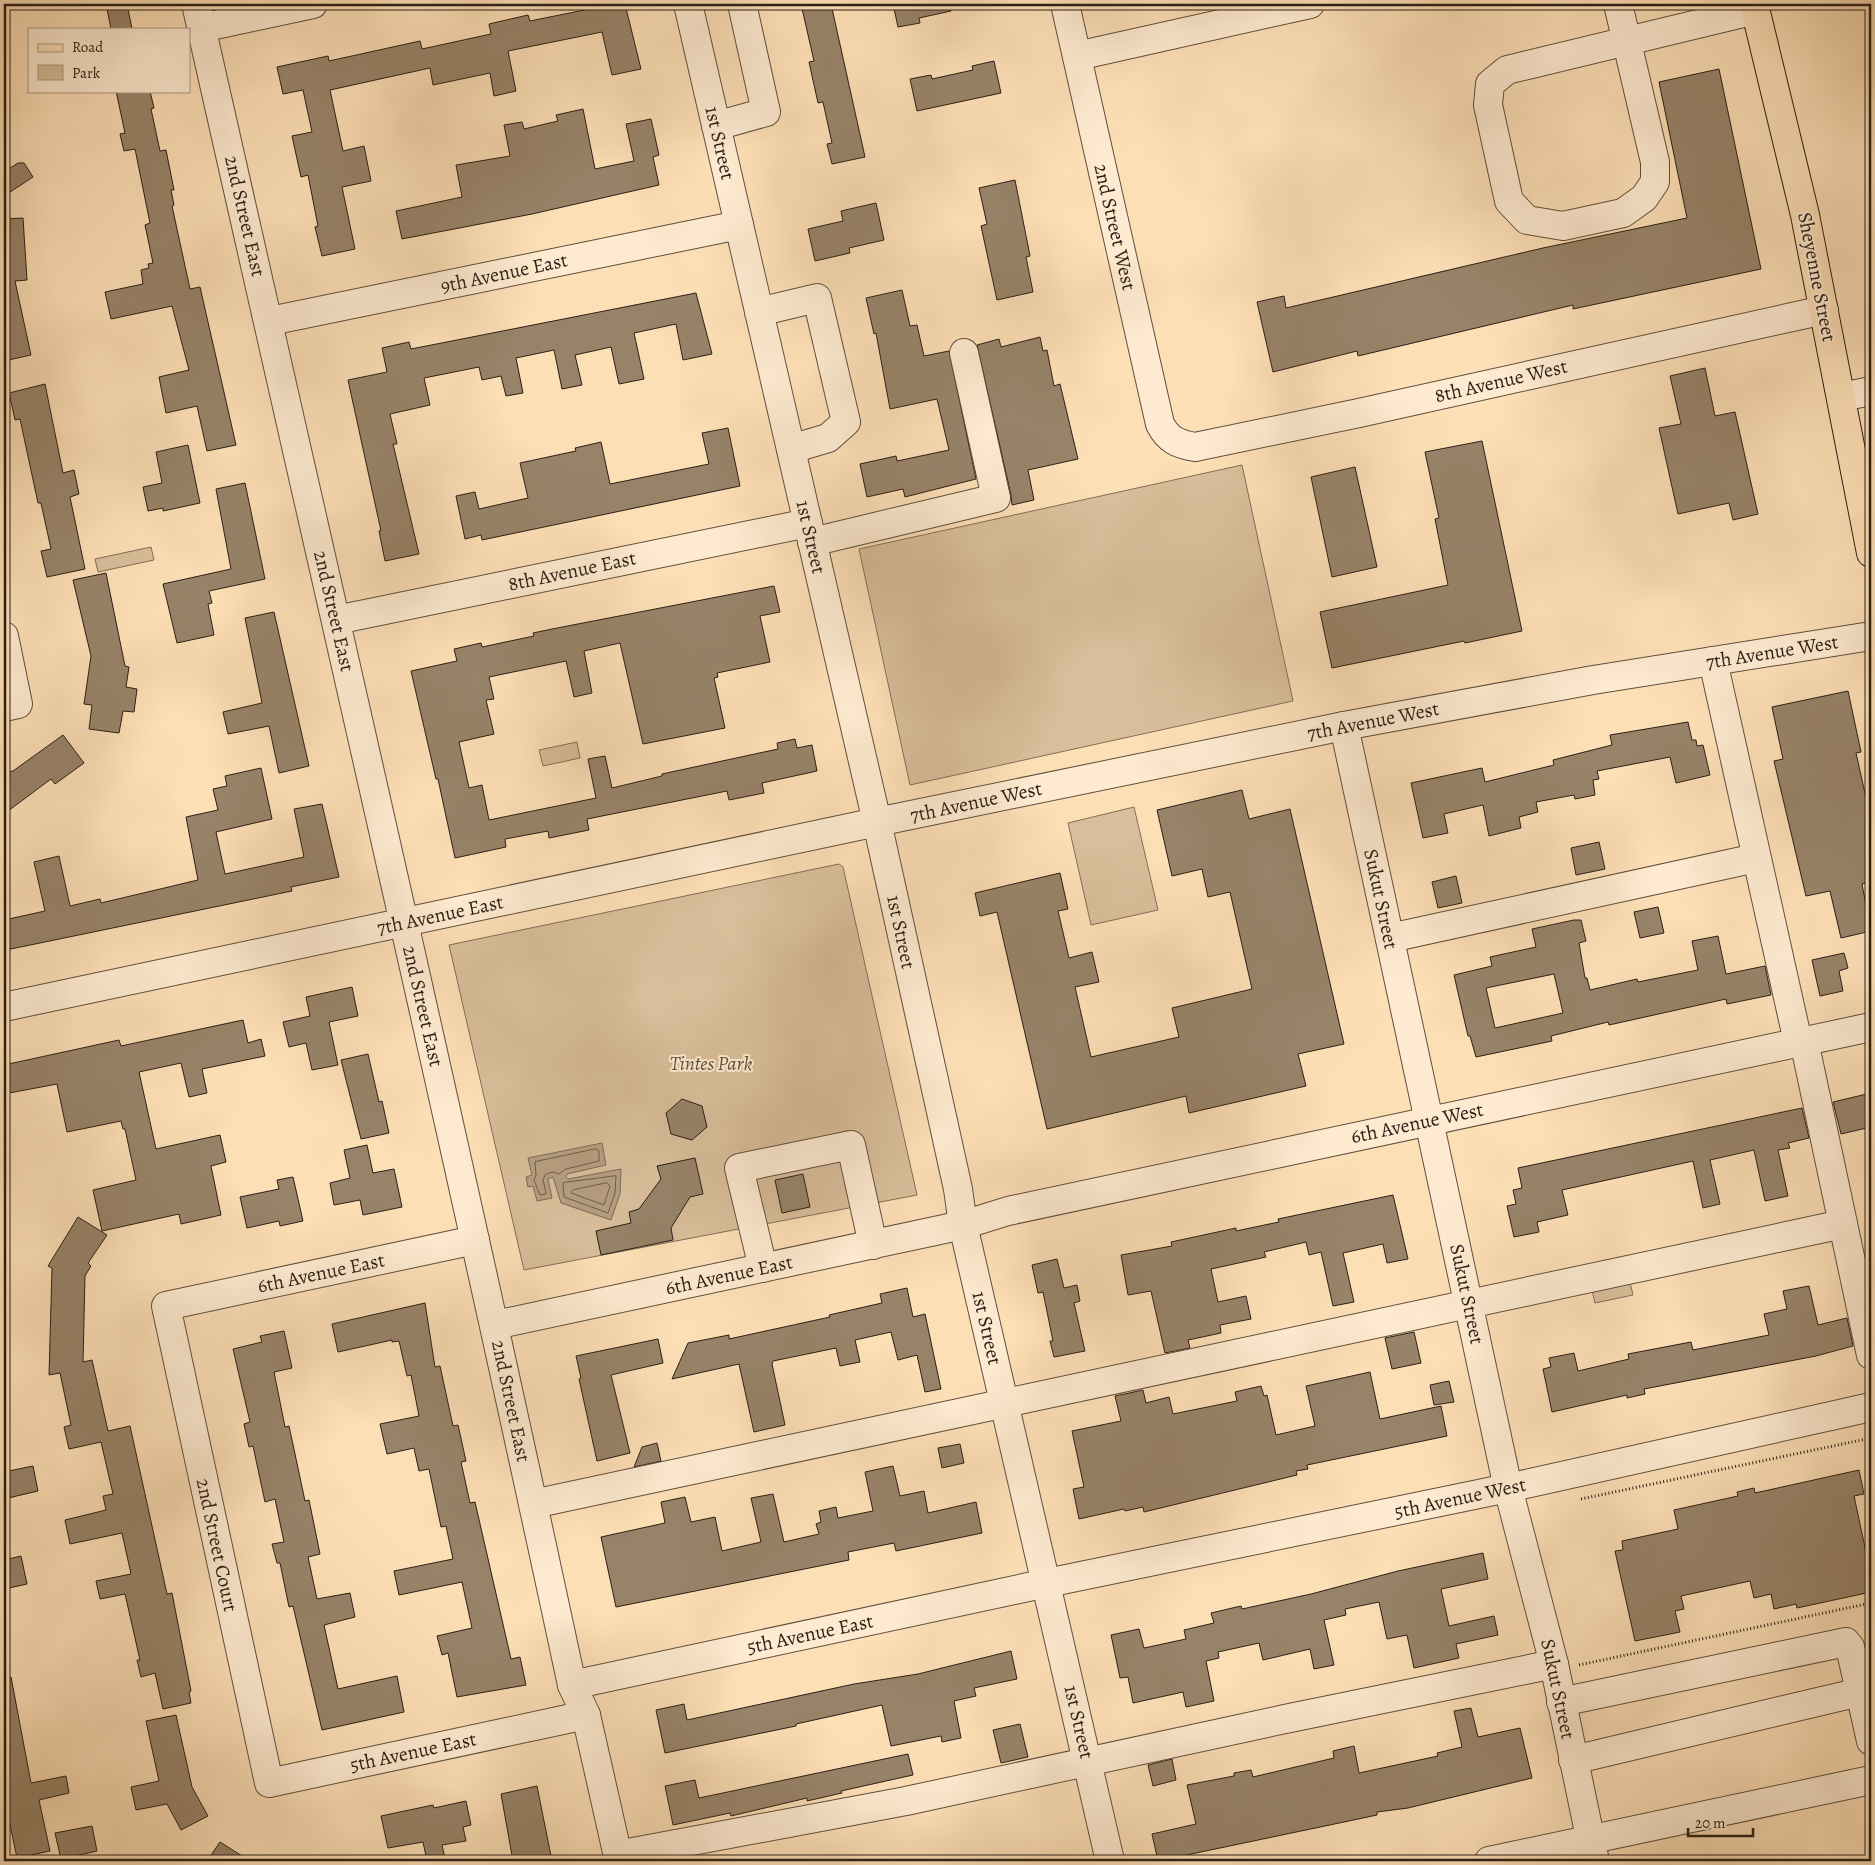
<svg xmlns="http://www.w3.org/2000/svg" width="1875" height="1865" font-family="Alegreya,serif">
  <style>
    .green { fill: #d9be9b; stroke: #826e58 }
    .water { fill: #b59e80; stroke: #7d6b56 }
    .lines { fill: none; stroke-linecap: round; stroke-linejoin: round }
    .shore { stroke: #705e4b; stroke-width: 1 }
    .building { fill: #988369; stroke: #2a1f16; fill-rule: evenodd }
    .minor-casing { stroke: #5f4f3e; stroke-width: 30 }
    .major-casing { stroke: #2a1f16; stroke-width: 30 }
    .path { stroke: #2a1f16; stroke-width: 3; stroke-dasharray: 1 2.5; stroke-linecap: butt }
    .minor { stroke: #feead0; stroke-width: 28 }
    .major { stroke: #fddfb6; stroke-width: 28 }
    .labels { text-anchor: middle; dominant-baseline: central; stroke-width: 4; stroke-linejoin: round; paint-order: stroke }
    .street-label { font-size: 20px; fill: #2a1f16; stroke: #feead0 }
    .park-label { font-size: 20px; font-style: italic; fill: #5f4f3e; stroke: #feead0 }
  </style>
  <rect width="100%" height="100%" fill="#fddfb6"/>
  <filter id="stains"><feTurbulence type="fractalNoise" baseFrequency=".004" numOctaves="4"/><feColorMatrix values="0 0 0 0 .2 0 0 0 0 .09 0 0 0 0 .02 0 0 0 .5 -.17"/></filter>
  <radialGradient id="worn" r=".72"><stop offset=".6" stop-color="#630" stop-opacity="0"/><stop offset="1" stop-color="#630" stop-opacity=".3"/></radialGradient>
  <g class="green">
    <polygon points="1242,465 1293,701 910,785 859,549"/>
    <polygon points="151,547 154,560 98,572 95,559"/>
    <polygon points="577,742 580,758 543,766 539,750"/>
    <polygon points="1134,807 1158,910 1091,925 1068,823"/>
    <polygon points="839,864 843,867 917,1195 524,1270 449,945"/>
    <polygon points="1629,1278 1633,1295 1595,1303 1591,1286"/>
  </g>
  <polygon class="water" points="602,1143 606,1165 567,1174 566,1177 568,1179 621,1169 620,1194 611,1220 561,1203 553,1177 548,1179 552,1198 537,1201 533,1186 528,1187 526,1177 532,1175 528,1158"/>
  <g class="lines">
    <g class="shore">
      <polygon points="596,1149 599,1151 599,1161 566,1169 559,1174 553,1172 546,1174 543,1179 546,1194 540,1195 534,1180 536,1175 535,1162"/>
      <polygon points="616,1176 615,1193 608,1213 564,1197 563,1183"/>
      <polygon points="607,1183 610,1186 604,1205 571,1193 573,1190"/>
    </g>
  </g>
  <g class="building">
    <polygon points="106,4 127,4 132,29 111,29"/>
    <polygon points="614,4 625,4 641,69 612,75 602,32 508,51 516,91 494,96 490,73 433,85 430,68 330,90 343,151 364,146 371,181 342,187 355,249 322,256 315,227 318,226 308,175 301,177 292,136 312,132 303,90 283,94 277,67 328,56 329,61 420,41 422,49 491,34 489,24 528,15 530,21"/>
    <polygon points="801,4 831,4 865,157 832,164 827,144 832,143 823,102 818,103 809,62 814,61"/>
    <polygon points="893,4 950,4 951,11 919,18 920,23 898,27"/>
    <polygon points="994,61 1001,93 917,111 910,79 931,75 932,79 973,70 972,66"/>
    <polygon points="1719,69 1761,269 1573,309 1573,305 1358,356 1357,351 1273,372 1257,302 1284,296 1286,308 1543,248 1687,218 1659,82"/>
    <polygon points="116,91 150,91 154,108 151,109 160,151 166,150 174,190 171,190 174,205 172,206 190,289 200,287 236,445 207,451 197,406 166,413 159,377 189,370 172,306 111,319 105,292 143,284 141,270 149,268 148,264 153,263 145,225 150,223 135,149 124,151 120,134 125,133"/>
    <polygon points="583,109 595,169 634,161 626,124 651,119 659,155 653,157 659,185 532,214 402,239 396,211 462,197 456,165 510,156 504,125 522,122 524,129 558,121 556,115"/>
    <polygon points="18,163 24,163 33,177 4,196 4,172"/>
    <polygon points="1015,180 1030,256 1026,257 1033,292 997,300 981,226 987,224 979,188"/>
    <polygon points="876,203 884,240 849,248 850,253 815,261 808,229 843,221 841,211"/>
    <polygon points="23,218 27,280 15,281 31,355 4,361 4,219"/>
    <polygon points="902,290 910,326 917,325 924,356 949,351 976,479 905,497 903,489 867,497 860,464 896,456 897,461 949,450 937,399 890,409 876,333 874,334 866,298"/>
    <polygon points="696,293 712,354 683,360 676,324 634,333 644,379 619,384 611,347 575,355 582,385 562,389 554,350 516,358 523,393 506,396 501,376 482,380 479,367 424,378 430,405 390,414 397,444 393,444 419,554 385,561 379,531 381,531 348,380 387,372 382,348 409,342 411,349"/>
    <polygon points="1040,337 1043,351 1047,350 1054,386 1060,384 1078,459 1028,470 1034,500 1012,505 1011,495 977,345 999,339 1001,347"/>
    <polygon points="1705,368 1715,416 1735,412 1758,514 1733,520 1729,503 1678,514 1659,428 1681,424 1670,376"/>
    <polygon points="45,384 63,473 74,470 79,494 70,497 85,569 47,577 41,551 51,549 41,503 38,503 20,419 15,420 9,393"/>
    <polygon points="728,428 740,486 482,540 481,535 465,539 456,496 475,492 479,509 528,498 520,463 576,451 575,448 601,442 610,484 709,464 702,433"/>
    <polygon points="1482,441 1522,631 1465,643 1464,641 1332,668 1320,612 1448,585 1435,519 1439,518 1425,452"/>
    <polygon points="188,445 200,503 163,511 163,508 148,511 143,487 162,483 156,452"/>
    <polygon points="1355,467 1377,567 1332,577 1311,477"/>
    <polygon points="245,483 265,579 209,591 212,603 208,604 214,635 177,643 163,584 231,569 216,489"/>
    <polygon points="106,573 125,666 129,667 126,687 137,689 134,712 123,711 119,733 89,729 92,705 84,704 91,656 73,580"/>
    <polygon points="774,586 780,612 760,616 770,662 717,673 718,677 714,678 725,728 643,744 620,643 584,651 592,693 574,697 566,661 489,677 494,699 486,700 494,734 459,742 469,788 482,785 489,820 596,798 588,759 605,756 612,788 662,776 662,774 778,749 777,743 795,739 797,748 812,745 817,771 762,783 764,793 729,800 727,791 587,819 589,830 549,838 548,831 505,839 506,847 455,858 438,779 436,779 411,671 457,661 454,649 481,643 482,647 534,636 533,633 552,629"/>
    <polygon points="274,612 309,766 279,773 269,726 228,734 223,712 262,703 245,618"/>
    <polygon points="1848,691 1861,752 1856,753 1867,802 1871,801 1871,882 1862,884 1871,931 1841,938 1830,891 1806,896 1774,761 1783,759 1772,707"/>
    <polygon points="1688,722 1692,740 1696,740 1697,746 1703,745 1710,775 1676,783 1670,757 1597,771 1599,779 1593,780 1595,795 1575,799 1574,795 1536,802 1538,812 1519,817 1521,828 1489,836 1483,805 1444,814 1448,833 1423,838 1411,783 1482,768 1485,782 1554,765 1553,760 1612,745 1610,735"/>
    <polygon points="63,735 84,763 55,784 51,779 4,814 4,773 13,771"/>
    <polygon points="261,768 272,819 216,832 225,874 304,857 294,809 322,804 339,877 291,887 292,891 6,950 4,920 45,911 34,862 59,856 70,906 100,899 101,903 198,880 186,817 218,810 213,789 227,786 225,776"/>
    <polygon points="1242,790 1249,819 1290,809 1344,1044 1298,1054 1306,1086 1189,1113 1186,1096 1047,1129 997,912 980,916 975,893 1060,873 1068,909 1058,911 1069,958 1092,952 1099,982 1075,987 1091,1057 1179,1037 1172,1008 1252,989 1230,892 1208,897 1202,869 1172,876 1157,810"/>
    <polygon points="1599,842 1605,869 1576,875 1571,848"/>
    <polygon points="1456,876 1462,903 1438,908 1432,882"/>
    <polygon points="1658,907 1664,933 1640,938 1634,912"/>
    <path d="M1574,920H1581L1586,941L1579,943L1585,978H1587L1590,990L1637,979L1638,982L1698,970L1692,941L1718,936L1726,974L1765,966L1771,995L1727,1004L1726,999L1609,1025L1608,1022L1551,1036L1552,1041L1476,1057L1470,1036H1468L1454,975L1492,966L1490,957L1536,947L1532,929ZM1554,974L1563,1013L1495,1028L1486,988Z"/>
    <polygon points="1844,953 1848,968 1839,971 1843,991 1820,996 1812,960"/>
    <polygon points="352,987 358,1016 329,1022 338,1065 312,1070 306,1043 289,1047 283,1022 310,1016 306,997"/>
    <polygon points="243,1020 248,1043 261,1039 265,1056 202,1069 207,1093 189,1097 181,1063 139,1072 156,1149 220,1135 226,1162 211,1166 221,1215 181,1224 179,1214 102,1231 93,1190 136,1180 125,1129 123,1129 121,1121 67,1132 57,1084 4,1094 4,1065 119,1040 121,1046"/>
    <polygon points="368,1054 379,1102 382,1101 389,1133 361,1139 341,1060"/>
    <polygon points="1871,1093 1871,1127 1841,1134 1833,1102"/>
    <polygon points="682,1099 702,1106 707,1127 692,1140 671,1134 666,1113"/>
    <polygon points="1802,1108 1809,1138 1788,1143 1790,1148 1778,1150 1788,1196 1765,1201 1754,1150 1710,1160 1720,1204 1703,1208 1693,1161 1562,1190 1568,1215 1537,1222 1539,1232 1514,1237 1507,1206 1516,1204 1513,1190 1522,1188 1518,1168"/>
    <polygon points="367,1145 373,1173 394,1169 402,1207 363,1215 360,1200 334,1205 330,1183 350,1178 344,1150"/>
    <polygon points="695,1158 703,1194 690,1197 671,1228 673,1240 601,1255 596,1231 631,1223 629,1212 639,1209 661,1179 657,1166"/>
    <polygon points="803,1174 810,1207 782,1213 775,1180"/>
    <polygon points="293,1177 303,1221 280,1226 279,1221 247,1228 240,1197 279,1189 277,1180"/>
    <polygon points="1393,1195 1408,1259 1387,1263 1383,1244 1343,1253 1354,1302 1333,1306 1321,1252 1309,1255 1306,1242 1264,1252 1266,1257 1211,1269 1218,1302 1246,1296 1251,1319 1220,1325 1221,1333 1188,1340 1190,1348 1165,1353 1151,1291 1128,1295 1121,1255 1172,1246 1171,1242 1236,1228 1236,1231 1279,1222 1278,1219"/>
    <polygon points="78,1217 107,1235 88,1263 91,1266 85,1276 83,1362 92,1360 108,1431 130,1426 167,1594 172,1593 191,1691 189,1692 191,1703 163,1709 155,1673 141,1677 137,1660 140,1660 125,1594 100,1599 96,1581 131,1574 122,1533 70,1544 65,1520 106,1510 103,1496 113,1494 101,1442 69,1449 64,1427 71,1425 60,1373 49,1375 52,1268 48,1266"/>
    <polygon points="1057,1259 1064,1288 1077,1285 1080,1301 1074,1303 1085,1351 1054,1357 1050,1341 1053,1341 1043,1292 1038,1293 1032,1265"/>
    <polygon points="1809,1286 1818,1325 1847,1318 1853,1346 1816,1356 1644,1389 1645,1394 1627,1398 1627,1395 1552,1412 1543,1369 1551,1367 1549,1358 1574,1353 1578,1371 1629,1359 1628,1354 1691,1342 1693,1350 1769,1335 1764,1314 1787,1309 1783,1291"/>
    <polygon points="907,1288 913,1317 925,1314 941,1389 925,1392 917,1355 898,1360 891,1332 855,1340 860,1362 840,1366 836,1348 773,1361 772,1364 785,1425 754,1432 739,1364 672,1379 688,1343 729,1335 729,1339 830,1317 829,1315 882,1303 880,1294"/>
    <polygon points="425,1303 435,1367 440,1366 453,1426 458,1425 466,1461 461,1462 470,1503 475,1502 511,1659 520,1657 526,1685 457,1697 448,1653 442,1655 437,1636 472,1628 462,1582 399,1595 394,1571 453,1559 446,1526 441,1527 429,1469 419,1471 414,1448 387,1454 380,1424 419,1416 411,1375 407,1376 399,1341 392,1342 392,1340 338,1352 332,1324"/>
    <polygon points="284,1331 292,1368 274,1372 285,1427 289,1426 305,1501 309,1500 320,1554 308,1557 317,1599 350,1593 355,1617 324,1625 338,1689 397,1676 404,1712 322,1730 293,1606 289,1607 280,1563 277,1563 272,1544 284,1542 275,1499 265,1502 253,1446 249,1447 244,1424 250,1422 233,1349 262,1342 260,1336"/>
    <polygon points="1414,1332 1421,1363 1392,1369 1385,1338"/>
    <polygon points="658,1339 663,1363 611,1375 630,1453 597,1461 579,1379 581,1378 576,1356"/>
    <polygon points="1370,1372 1380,1419 1441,1406 1447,1436 1307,1465 1308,1469 1296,1471 1297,1475 1144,1512 1143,1507 1125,1511 1124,1509 1079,1519 1073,1489 1084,1487 1072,1431 1121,1421 1115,1396 1143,1390 1146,1403 1169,1397 1173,1414 1237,1401 1235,1392 1261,1386 1264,1396 1267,1395 1276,1435 1315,1426 1306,1386"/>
    <polygon points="1449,1381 1454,1402 1434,1405 1430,1385"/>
    <polygon points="657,1443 661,1461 634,1467 642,1447"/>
    <polygon points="960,1444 964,1463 942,1468 938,1448"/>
    <polygon points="33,1466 38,1491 4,1499 4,1472"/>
    <polygon points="893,1466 900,1496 924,1491 928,1513 976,1502 982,1533 896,1551 894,1543 848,1552 849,1560 616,1607 601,1537 665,1523 661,1502 685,1497 691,1522 715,1517 722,1551 761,1542 751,1498 773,1494 784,1542 819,1534 816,1524 821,1522 819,1511 836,1507 838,1518 873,1511 865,1472"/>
    <polygon points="1859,1470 1864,1494 1854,1496 1871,1575 1871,1592 1797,1608 1796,1604 1774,1609 1771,1594 1754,1598 1750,1581 1681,1596 1684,1609 1675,1611 1680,1632 1635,1641 1615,1551 1623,1550 1622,1541 1678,1529 1674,1510 1738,1496 1737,1492 1754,1488 1755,1493"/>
    <polygon points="1483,1553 1488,1579 1441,1589 1449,1626 1494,1616 1498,1635 1456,1644 1459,1658 1414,1668 1407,1635 1387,1639 1379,1602 1345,1609 1346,1615 1324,1620 1334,1665 1314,1669 1310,1649 1263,1660 1259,1643 1218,1652 1219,1658 1206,1661 1214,1701 1186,1707 1183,1692 1133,1703 1128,1677 1120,1678 1111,1635 1139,1629 1144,1648 1186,1639 1184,1630 1214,1623 1211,1613 1241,1606 1242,1609 1311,1594 1398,1571"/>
    <polygon points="21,1556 27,1584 9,1588 7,1580 4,1580 4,1560"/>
    <polygon points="1011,1651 1017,1679 974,1688 976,1696 954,1701 961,1738 942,1742 941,1736 891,1746 882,1705 796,1724 796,1726 665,1753 656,1710 684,1704 687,1720 854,1684 918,1674"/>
    <polygon points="11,1677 31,1783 66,1776 69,1793 39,1800 50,1851 17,1858 4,1796 4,1678"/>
    <polygon points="1471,1708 1478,1737 1520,1728 1532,1778 1408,1808 1377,1812 1377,1815 1344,1822 1158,1861 1152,1834 1196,1824 1187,1785 1234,1776 1234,1773 1251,1770 1253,1777 1334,1758 1333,1751 1354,1746 1359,1773 1438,1756 1437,1753 1462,1747 1454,1711"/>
    <polygon points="176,1715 192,1787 208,1816 181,1830 167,1804 136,1810 131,1787 159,1781 146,1721"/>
    <polygon points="1020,1724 1028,1757 1001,1763 993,1730"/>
    <polygon points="908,1754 913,1775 841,1791 842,1793 807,1801 807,1798 731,1816 730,1813 673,1825 665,1786 695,1780 699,1798"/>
    <polygon points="1172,1759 1176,1780 1153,1786 1148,1765"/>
    <polygon points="537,1786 552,1861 513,1861 501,1794"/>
    <polygon points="466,1801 471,1825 463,1827 466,1841 442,1845 445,1858 427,1861 423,1842 388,1848 381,1816 433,1805 434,1808"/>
    <polygon points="92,1826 97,1851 61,1859 55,1833"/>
    <polygon points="220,1842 250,1861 207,1861"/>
  </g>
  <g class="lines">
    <g class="minor-casing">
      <g id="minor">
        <path d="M196,4C322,564 452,1124 572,1685L586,1715L619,1861"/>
        <polyline points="688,4 877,822 958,1189 963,1225 1110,1861"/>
        <path d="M1065,4L1160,424C1168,440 1178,444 1195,447L1359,413L1824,310"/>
        <polyline points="1618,4 1655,162 1655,182 1644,198 1623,213 1563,226 1527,220 1509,201 1488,105 1490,84 1507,70 1756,10"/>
        <polyline points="201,28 313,4"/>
        <polyline points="1077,56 1310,4"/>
        <polyline points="716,126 766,112 742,4"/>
        <polyline points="759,312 817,298 846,422 828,438 791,449"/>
        <polyline points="270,321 739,225"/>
        <polyline points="1841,397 1871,391"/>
        <polyline points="812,542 996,498 964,353"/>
        <polyline points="336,620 808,523"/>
        <polyline points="4,636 18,704 4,707"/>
        <polyline points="1713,661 1798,1042"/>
        <polyline points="1344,726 1508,1488 1554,1664 1595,1861"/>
        <polyline points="1390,938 1756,858"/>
        <polyline points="4,1007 877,822 1344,726 1593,680 1871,636"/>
        <polyline points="1804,1041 1871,1355"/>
        <polyline points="475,1240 166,1306 269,1783 586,1715"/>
        <polyline points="763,1268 739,1168 851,1145 873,1245"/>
        <polyline points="495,1325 963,1225 1008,1211 1871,1027"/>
        <polyline points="533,1504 1843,1224"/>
        <polyline points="572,1685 1047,1583 1508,1488 1871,1407"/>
        <polyline points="1561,1702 1846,1642 1850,1647 1860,1692"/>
        <polyline points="1573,1760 1860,1692 1871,1741"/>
        <polyline points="617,1855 906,1801 1285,1719 1554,1664"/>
        <polyline points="1489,1861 1871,1780"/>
      </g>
    </g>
    <g class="major-casing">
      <polyline id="major" points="1754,4 1805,215 1871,553"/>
    </g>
    <g class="path">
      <polyline points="1581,1499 1871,1438"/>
      <polyline points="1579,1665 1871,1603"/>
    </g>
    <use href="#minor" class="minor"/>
    <use href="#major" class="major"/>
  </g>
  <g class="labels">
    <g class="street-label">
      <text transform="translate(720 143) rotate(77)">1st Street</text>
      <text transform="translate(245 216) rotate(77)">2nd Street East</text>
      <text transform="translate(1115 227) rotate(77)">2nd Street West</text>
      <text transform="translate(504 273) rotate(-12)">9th Avenue East</text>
      <text transform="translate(1817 277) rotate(79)">Sheyenne Street</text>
      <text transform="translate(1501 381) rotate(-13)">8th Avenue West</text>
      <text transform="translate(811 537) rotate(77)">1st Street</text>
      <text transform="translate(572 571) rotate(-12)">8th Avenue East</text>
      <text transform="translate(334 611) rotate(77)">2nd Street East</text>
      <text transform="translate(1772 652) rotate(-9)">7th Avenue West</text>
      <text transform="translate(1373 721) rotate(-11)">7th Avenue West</text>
      <text transform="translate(976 802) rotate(-12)">7th Avenue West</text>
      <text transform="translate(1381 899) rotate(78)">Sukut Street</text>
      <text transform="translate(440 915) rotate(-12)">7th Avenue East</text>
      <text transform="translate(901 932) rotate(78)">1st Street</text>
      <text transform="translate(423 1006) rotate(77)">2nd Street East</text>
      <text transform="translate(1417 1123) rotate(-12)">6th Avenue West</text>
      <text transform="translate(321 1273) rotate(-12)">6th Avenue East</text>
      <text transform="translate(729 1275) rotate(-12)">6th Avenue East</text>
      <text transform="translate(1467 1294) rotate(78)">Sukut Street</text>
      <text transform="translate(987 1328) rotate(77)">1st Street</text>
      <text transform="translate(511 1401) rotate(78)">2nd Street East</text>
      <text transform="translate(1460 1498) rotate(-12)">5th Avenue West</text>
      <text transform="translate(217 1545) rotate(78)">2nd Street Court</text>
      <text transform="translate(810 1634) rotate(-12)">5th Avenue East</text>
      <text transform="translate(1558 1689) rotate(78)">Sukut Street</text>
      <text transform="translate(1079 1722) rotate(77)">1st Street</text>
      <text transform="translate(413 1752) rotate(-12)">5th Avenue East</text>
    </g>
    <g class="park-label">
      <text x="711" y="1063">Tintes Park</text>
    </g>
  </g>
  <rect width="1875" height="1865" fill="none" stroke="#fddfb6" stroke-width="20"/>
  <rect x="5" y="5" width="1865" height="1855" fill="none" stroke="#2a1f16" stroke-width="2.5"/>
  <rect x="10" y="10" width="1855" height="1845" fill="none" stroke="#2a1f16"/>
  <rect x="28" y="28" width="162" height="65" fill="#feead0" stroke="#a99986"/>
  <rect x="38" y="44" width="25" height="8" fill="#fddfb6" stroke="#a99986"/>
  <text x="72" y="52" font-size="15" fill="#2a1f16">Road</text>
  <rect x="38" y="65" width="25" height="15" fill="#d9be9b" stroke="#a99986"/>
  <text x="72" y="78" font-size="15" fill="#2a1f16">Park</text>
  <path d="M1688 1828v8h65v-8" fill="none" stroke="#2a1f16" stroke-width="2.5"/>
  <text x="1695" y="1828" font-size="15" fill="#2a1f16" stroke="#feead0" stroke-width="4" paint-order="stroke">20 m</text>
  <rect width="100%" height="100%" filter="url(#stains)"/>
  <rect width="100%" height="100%" fill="url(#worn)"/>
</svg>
